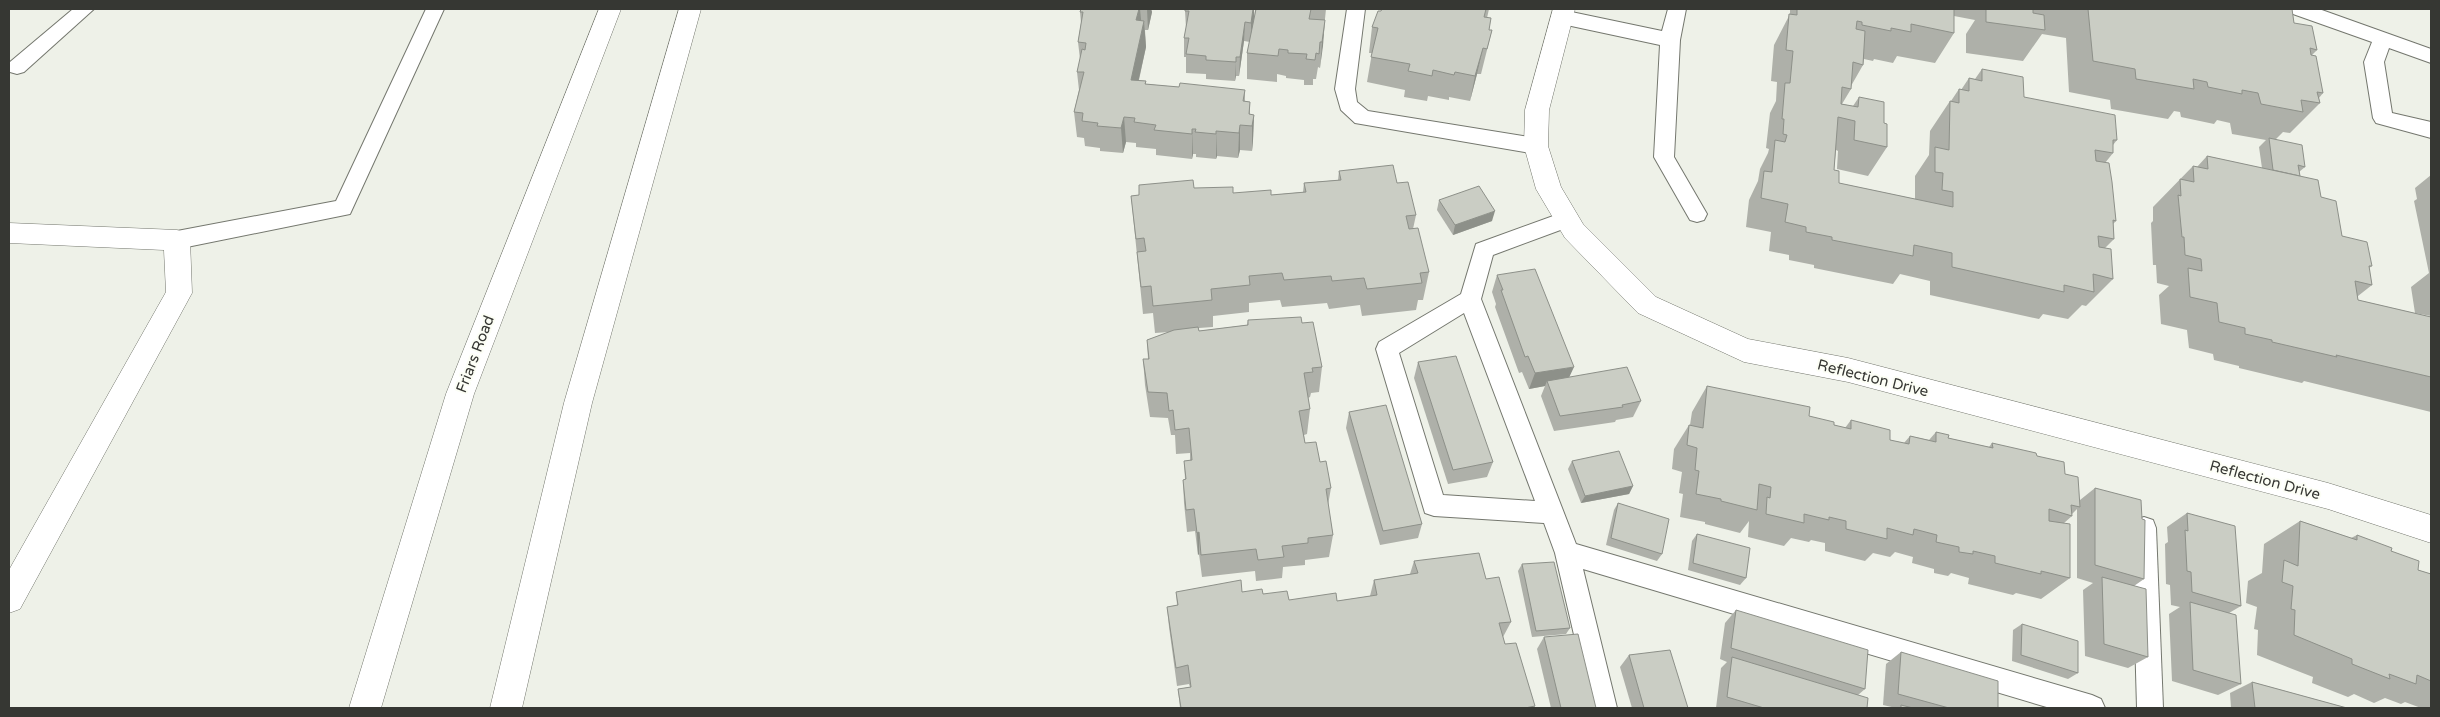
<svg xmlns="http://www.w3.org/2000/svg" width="2440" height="717" font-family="'Varela Round',sans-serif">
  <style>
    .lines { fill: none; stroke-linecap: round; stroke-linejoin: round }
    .lane-casing { stroke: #74776e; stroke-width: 2 }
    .street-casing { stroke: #74776e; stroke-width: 1 }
    .primary-casing { stroke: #74776e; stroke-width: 1 }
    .lane { fill: #fff; fill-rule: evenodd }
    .street { fill: #fff; fill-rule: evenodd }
    .primary { fill: #fff; fill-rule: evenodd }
    .wall { fill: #aeb0a9 }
    .shaded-wall { fill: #8d9089 }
    .building { fill: #cacdc4; stroke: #8d9089 }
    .labels { text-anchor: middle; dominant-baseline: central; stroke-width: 4; stroke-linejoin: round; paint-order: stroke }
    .street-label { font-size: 15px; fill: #363733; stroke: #fcfef5 }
  </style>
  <rect width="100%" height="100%" fill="#eef1e8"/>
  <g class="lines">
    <g class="lane-casing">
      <g id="lane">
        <polygon points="73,9 94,9 24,72 17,74 10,72 10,62"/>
        <polygon points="426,9 444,9 350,214 177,249 169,246 166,240 169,234 177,231 336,201"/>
        <polygon points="1347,9 1365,9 1355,89 1357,102 1368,111 1536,138 1543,141 1546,146 1543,151 1536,154 1355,123 1341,110 1335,89"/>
        <polygon points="1668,9 1686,9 1680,40 1674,157 1707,214 1704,220 1697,222 1690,220 1654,157 1660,45 1562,24 1555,22 1553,17 1555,12 1562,10 1662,31"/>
        <polygon points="2291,9 2319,9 2431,49 2431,63 2389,48 2384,62 2392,113 2431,122 2431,138 2376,123 2373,118 2364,62 2372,42 2293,14"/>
        <path d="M1567,211L1574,213L1578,219L1574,225L1493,255L1481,299L1576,544L2092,695L2101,699L2105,708H2050L1583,569L1617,708H1591L1555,553L1544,523L1434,516L1425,513L1376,349L1379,342L1461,294L1476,244ZM1464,313L1535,501L1443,495L1399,353Z"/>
        <polygon points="2144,517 2153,520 2156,528 2163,708 2137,708 2132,528 2135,520"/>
      </g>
    </g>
    <g class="street-casing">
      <g id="street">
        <polygon points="1553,9 1575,9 1549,110 1548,146 1561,187 1583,224 1656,297 1748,339 1848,358 2328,483 2431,515 2431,543 2328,509 1848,382 1744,362 1638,313 1565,238 1536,189 1524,146 1525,110"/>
        <polygon points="9,223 177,230 186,233 190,240 192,293 20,609 9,613 9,570 166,292 164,250 9,243"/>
      </g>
    </g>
    <g class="primary-casing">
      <g id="primary">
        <polygon points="599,9 621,9 474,394 381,708 349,708 446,394"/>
        <polygon points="679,9 701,9 592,403 522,708 490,708 564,403"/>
      </g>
    </g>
    <use href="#lane" class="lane"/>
    <use href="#street" class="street"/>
    <use href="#primary" class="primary"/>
  </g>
  <g class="wall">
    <polygon points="1081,9 1151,9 1152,12 1148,30 1145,30 1146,47 1139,80 1146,81 1146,84 1179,87 1245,90 1245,101 1250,102 1250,114 1254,115 1253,140 1252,151 1240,150 1238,158 1217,156 1216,159 1196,157 1196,154 1193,154 1192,159 1156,155 1156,149 1136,147 1136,143 1126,142 1123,153 1100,151 1100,148 1085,146 1084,138 1077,137 1074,112 1079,90 1077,72 1080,59 1078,42 1081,23 1080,12"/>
    <polygon points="1254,9 1254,20 1255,9 1326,9 1320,68 1318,67 1316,79 1313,79 1313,85 1304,85 1304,80 1286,78 1286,76 1277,74 1277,82 1247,79 1247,53 1250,42 1244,41 1239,76 1236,76 1235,81 1206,79 1206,74 1186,73 1186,57 1184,57 1184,38 1186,28 1185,11"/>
    <polygon points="1382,9 1489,9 1487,18 1489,30 1492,30 1481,74 1477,74 1470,101 1449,97 1449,100 1428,96 1427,101 1404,97 1405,90 1367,82 1372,53 1369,53 1372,27"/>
    <polygon points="1790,9 2292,9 2294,23 2317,50 2312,55 2323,93 2319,98 2320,103 2290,133 2283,132 2276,139 2305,167 2299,172 2300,176 2321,197 2342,236 2372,266 2369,268 2372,285 2358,296 2358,300 2431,317 2431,412 2304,381 2302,383 2239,368 2239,366 2214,360 2213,354 2189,348 2187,330 2161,324 2159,295 2169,286 2157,283 2156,265 2153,265 2151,223 2153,221 2153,207 2193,166 2197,167 2207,156 2262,168 2259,147 2266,140 2232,134 2230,123 2217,120 2214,124 2181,117 2180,112 2174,111 2168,119 2111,109 2110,100 2069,92 2066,38 2042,34 2023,61 1966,53 1966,34 1975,20 1954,16 1954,33 1935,63 1897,56 1893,63 1874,59 1873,61 1864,59 1863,65 1851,86 1851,89 1842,104 1853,106 1859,97 1884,123 1887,147 1868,176 1837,169 1838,151 1836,150 1834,170 1839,183 1915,199 1915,176 1929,155 1930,131 1950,101 1951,101 1959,89 1961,90 1969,78 1975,79 1982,69 2024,97 2117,140 2113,145 2113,153 2105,163 2116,221 2113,224 2114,239 2105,248 2113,279 2086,306 2082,305 2068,319 2043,314 2039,319 1930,295 1930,281 1900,274 1893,284 1814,268 1814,265 1789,260 1789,255 1769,251 1771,232 1746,227 1749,200 1758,181 1760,169 1768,153 1769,149 1766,148 1770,113 1776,101 1777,82 1771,81 1774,45 1790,14"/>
    <polygon points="1339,171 1397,183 1416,215 1413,229 1429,272 1423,300 1418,300 1416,310 1362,316 1360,305 1329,309 1327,303 1282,307 1280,300 1249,303 1249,312 1213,316 1213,327 1199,328 1199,331 1247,325 1248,320 1302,323 1322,367 1319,392 1311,393 1310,397 1308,398 1310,409 1307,434 1304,435 1305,443 1320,462 1331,488 1328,505 1333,535 1329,557 1305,560 1305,565 1283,567 1282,578 1256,581 1255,571 1202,577 1199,554 1198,555 1195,531 1187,532 1184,503 1183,480 1185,479 1184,461 1190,461 1190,453 1176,454 1175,435 1171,435 1168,418 1150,417 1145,385 1143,359 1148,359 1147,340 1169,332 1155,333 1153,313 1143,314 1131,196 1194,188 1233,193 1271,195 1303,192 1304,183 1338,180"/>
    <polygon points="2431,175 2431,316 2415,313 2411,287 2429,273 2414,201 2417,199 2415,188"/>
    <polygon points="1439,200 1492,221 1453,235 1437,210"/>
    <polygon points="1497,275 1569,377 1641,401 1633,417 1616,420 1615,422 1554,431 1541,396 1545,386 1529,389 1522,372 1519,373 1495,307 1496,304 1492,292"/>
    <polygon points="1418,362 1493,462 1487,477 1448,484 1414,378"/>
    <polygon points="1707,386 1809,416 1834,425 1845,428 1851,420 1890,440 1904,443 1910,436 1929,440 1936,432 1948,438 1989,447 1992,443 2037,456 2065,474 2080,500 2095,488 2144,579 2134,586 2148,657 2128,668 2085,656 2083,590 2093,583 2077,578 2077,509 2072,514 2072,516 2064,523 2070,578 2041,599 2016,593 2013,595 1968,584 1969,578 1951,573 1948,576 1934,573 1934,569 1912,563 1913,557 1895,552 1890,557 1873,553 1865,561 1825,551 1825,543 1811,540 1809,542 1791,538 1784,546 1748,537 1749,521 1740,533 1705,524 1705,522 1680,517 1683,494 1679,493 1682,472 1672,469 1674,449 1689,425 1690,425 1692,412"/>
    <polygon points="1349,412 1422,524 1418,538 1380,545 1346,428"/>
    <polygon points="1572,461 1633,486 1629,494 1581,503 1568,469"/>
    <polygon points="1618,503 1662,554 1657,561 1606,545 1614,510"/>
    <polygon points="2187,513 2241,606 2229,613 2241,684 2218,695 2172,681 2169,614 2180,607 2171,605 2170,585 2166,584 2165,544 2168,542 2167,527"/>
    <polygon points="2300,521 2351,538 2357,535 2391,551 2418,570 2431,574 2431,708 2421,708 2405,702 2401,704 2385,698 2374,703 2354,694 2348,697 2312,683 2313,677 2257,655 2258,630 2254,629 2257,607 2246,603 2248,581 2262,573 2264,544"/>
    <polygon points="1697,534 1746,578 1740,585 1688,570 1692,541"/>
    <polygon points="1414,561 1486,579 1511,622 1503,637 1505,644 1535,706 1534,708 1180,708 1178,689 1190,687 1189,684 1177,686 1169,627 1167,607 1177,605 1176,592 1242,592 1263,594 1289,600 1337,601 1370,596 1374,580 1410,574"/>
    <polygon points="1522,564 1570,628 1566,634 1532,637 1518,571"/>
    <polygon points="1736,610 1865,689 1858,695 1867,708 1716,708 1721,668 1727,662 1720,659 1725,623"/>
    <polygon points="2022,624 2078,673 2068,679 2012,661 2013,630"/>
    <polygon points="1544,637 1596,708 1551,708 1537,649"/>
    <polygon points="1901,652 1998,708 1896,708 1883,705 1886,664"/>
    <polygon points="1629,655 1688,708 1632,708 1620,667"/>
    <polygon points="2252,682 2347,708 2231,708 2230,693"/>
  </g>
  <g class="shaded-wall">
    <polygon points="1139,9 1140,9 1142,29 1136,20"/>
    <polygon points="1147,9 1151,9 1152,12 1148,30"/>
    <polygon points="1253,9 1254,9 1254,20 1251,42 1251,23"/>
    <polygon points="1325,20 1323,46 1320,68 1322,42"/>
    <polygon points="1144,21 1146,47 1133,105 1131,80"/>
    <polygon points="1245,22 1244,41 1239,76 1240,57"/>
    <polygon points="1483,48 1477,74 1470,101 1475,76"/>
    <polygon points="1236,57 1236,76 1235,81 1236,62"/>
    <polygon points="1254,115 1253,140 1252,151 1252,126"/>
    <polygon points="1124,117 1126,142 1123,153 1121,128"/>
    <polygon points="1240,125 1240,150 1238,158 1239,133"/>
    <polygon points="1192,129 1193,154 1192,159"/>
    <polygon points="1216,131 1217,156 1216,159"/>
    <polygon points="1495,211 1492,221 1453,235 1455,225"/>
    <polygon points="1574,367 1567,382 1547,381 1545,386 1529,389 1535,373"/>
    <polygon points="1633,486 1629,494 1581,503 1585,496"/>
    <polygon points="1199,532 1199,554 1198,555 1197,533"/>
  </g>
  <g class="building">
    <polygon points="1081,9 1139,9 1136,20 1144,21 1131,80 1146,81 1145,84 1179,87 1180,83 1245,90 1243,101 1250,102 1249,114 1254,115 1252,126 1240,125 1239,133 1216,131 1216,134 1195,132 1196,129 1192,129 1192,134 1154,130 1156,125 1134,122 1135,118 1124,117 1121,128 1097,126 1098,123 1082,121 1083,113 1074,112 1084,72 1077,72 1082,49 1085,50 1086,43 1078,42 1083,12 1080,12"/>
    <polygon points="1185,9 1253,9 1251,23 1245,22 1240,57 1236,57 1236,62 1206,60 1206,56 1186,54 1189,38 1184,38 1189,11 1185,11"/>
    <polygon points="1256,9 1311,9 1309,19 1325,20 1322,42 1320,42 1319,54 1316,53 1315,60 1306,59 1307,54 1288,53 1288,50 1279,49 1278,56 1247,53"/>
    <polygon points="1382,9 1486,9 1484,17 1491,18 1489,30 1492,30 1487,49 1483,48 1475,76 1455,72 1454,75 1433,70 1432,76 1408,71 1410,64 1371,57 1378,28 1372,27 1378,11 1381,11"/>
    <polygon points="1797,9 1954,9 1954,33 1911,24 1911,32 1891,28 1891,31 1862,25 1862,22 1857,21 1856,29 1865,31 1863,65 1853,62 1851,89 1842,87 1841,104 1858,107 1859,97 1884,102 1884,123 1887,124 1887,147 1854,140 1855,121 1838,117 1834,170 1839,171 1839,183 1953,207 1953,192 1942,190 1943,173 1935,172 1935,147 1949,150 1950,101 1959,103 1959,89 1969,91 1969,78 1982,81 1982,69 2023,77 2024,97 2115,115 2117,140 2113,140 2113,153 2095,150 2096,161 2109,163 2112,182 2116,221 2113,220 2114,239 2098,236 2099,247 2111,249 2113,279 2093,274 2094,292 2064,285 2064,292 1952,267 1952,253 1914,245 1913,256 1832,240 1832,237 1806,232 1806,227 1785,222 1788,204 1761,198 1764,171 1772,172 1775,140 1785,142 1787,135 1783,134 1784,119 1782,119 1785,83 1790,83 1793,51 1786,50 1789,14 1797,15"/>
    <polygon points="1986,9 2033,9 2033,13 2044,15 2045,30 1986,22"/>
    <polygon points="2088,9 2292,9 2294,23 2312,26 2317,50 2310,48 2311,55 2316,56 2323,93 2317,92 2320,103 2301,100 2303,112 2261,104 2258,93 2242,90 2242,94 2208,87 2207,82 2193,79 2194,89 2136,79 2135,69 2093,61"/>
    <polygon points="2269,138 2302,145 2305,167 2298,165 2300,176 2273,170"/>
    <polygon points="2207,156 2318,180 2321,197 2336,201 2342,236 2367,242 2372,266 2369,266 2372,285 2355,281 2358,300 2431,317 2431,377 2336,355 2337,357 2272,342 2272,340 2245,334 2245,328 2219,322 2217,303 2190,297 2188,268 2202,271 2201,259 2185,255 2184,237 2182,237 2178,195 2181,196 2180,179 2194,182 2193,166 2208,169"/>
    <polygon points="1393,165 1397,183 1408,182 1416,215 1406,216 1409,229 1418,228 1429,272 1420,273 1422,283 1367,289 1364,278 1332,281 1331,276 1284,280 1282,273 1249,276 1250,285 1211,289 1212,300 1153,306 1151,286 1141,287 1137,252 1146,251 1144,238 1136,239 1131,196 1139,195 1139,185 1193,180 1194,188 1233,187 1233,193 1271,190 1271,195 1306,192 1304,183 1341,180 1339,171"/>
    <polygon points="1479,186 1495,211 1455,225 1439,200"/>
    <polygon points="1535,269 1574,367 1535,373 1528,356 1525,357 1501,290 1503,290 1497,275"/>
    <polygon points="1301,317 1302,323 1313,322 1322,367 1312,368 1313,372 1304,373 1310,409 1299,411 1305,443 1316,442 1320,462 1326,461 1331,488 1326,489 1333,535 1308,538 1308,543 1282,546 1284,557 1258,560 1256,549 1201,555 1199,532 1197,533 1194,509 1186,510 1183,480 1186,479 1184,461 1192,460 1189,428 1175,430 1173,410 1169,411 1167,393 1148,392 1143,359 1149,359 1147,340 1174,330 1198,327 1199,331 1248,325 1248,320"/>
    <polygon points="1456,356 1493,462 1453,470 1418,362"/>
    <polygon points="1627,367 1641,401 1622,405 1623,407 1560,416 1547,381"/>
    <polygon points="1707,386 1810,407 1809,416 1834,422 1834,425 1851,429 1851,420 1890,430 1890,440 1909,444 1910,436 1936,442 1936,432 1949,435 1948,438 1993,448 1992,443 2036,453 2037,456 2064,462 2065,474 2078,477 2080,507 2071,505 2072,516 2049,509 2049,521 2070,524 2070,578 2041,571 2041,574 1995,563 1995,556 1973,551 1973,554 1959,552 1959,547 1936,542 1937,535 1914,529 1913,535 1887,528 1887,539 1846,529 1846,521 1829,517 1829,520 1804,514 1804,523 1766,514 1767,497 1770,498 1771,487 1759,484 1757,510 1721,501 1721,499 1696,494 1699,471 1695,470 1697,448 1687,445 1689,425 1703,428"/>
    <polygon points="1386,405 1422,524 1383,531 1349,412"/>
    <polygon points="1619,451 1633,486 1585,496 1572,461"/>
    <polygon points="2095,488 2141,500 2142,519 2145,520 2144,579 2095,565"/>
    <polygon points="1618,503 1669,519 1662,554 1611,538"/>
    <polygon points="2187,513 2235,526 2241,606 2192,592 2191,572 2187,571 2185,530 2188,531"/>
    <polygon points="2300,521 2357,540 2357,535 2392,548 2391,551 2419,561 2418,570 2431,574 2431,681 2417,675 2416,684 2389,674 2390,679 2352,664 2352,659 2294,635 2295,610 2291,609 2293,586 2282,582 2284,560 2298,566"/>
    <polygon points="1697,534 1750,548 1746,578 1693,563"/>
    <polygon points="1479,553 1486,579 1499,577 1511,622 1499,623 1505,644 1516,643 1535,706 1525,708 1181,708 1178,689 1191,687 1188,665 1176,668 1167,607 1178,605 1176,592 1241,580 1242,592 1262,589 1263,594 1287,591 1289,600 1336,593 1337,601 1377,595 1374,580 1418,573 1414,561"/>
    <polygon points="1554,562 1570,628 1536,631 1522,564"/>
    <polygon points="2102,577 2146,589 2148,657 2104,644"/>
    <polygon points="2190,602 2236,615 2241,684 2193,670"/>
    <polygon points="1736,610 1868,650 1865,689 1731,648"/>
    <polygon points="2022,624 2078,641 2078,673 2021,655"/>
    <polygon points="1578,634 1596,708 1561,708 1544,637"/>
    <polygon points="1670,650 1688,708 1644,708 1629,655"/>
    <polygon points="1901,652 1998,681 1998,708 1949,708 1898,694"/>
    <polygon points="1732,657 1868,698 1867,708 1764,708 1727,697"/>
    <polygon points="2252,682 2347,708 2255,708"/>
    <polygon points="1901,705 1913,708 1901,708"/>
  </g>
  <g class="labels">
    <g class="street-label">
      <text transform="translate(475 354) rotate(-69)">Friars Road</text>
      <text transform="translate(1873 378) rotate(14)">Reflection Drive</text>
      <text transform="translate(2265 480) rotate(15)">Reflection Drive</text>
    </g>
  </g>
  <rect width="2440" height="717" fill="none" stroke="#363733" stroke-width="20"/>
</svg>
